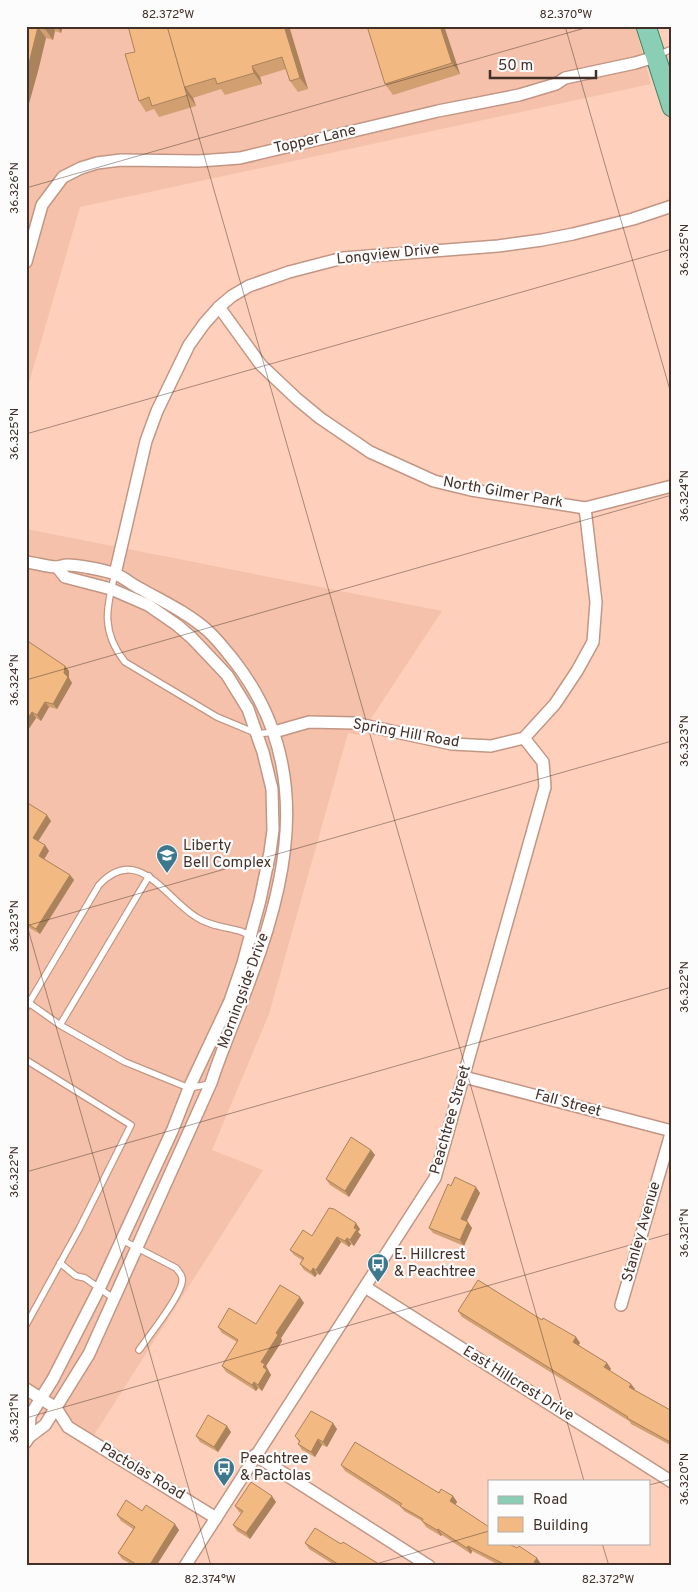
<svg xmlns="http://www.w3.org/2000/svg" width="698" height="1592" font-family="Overpass,sans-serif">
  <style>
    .built { fill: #f5c1aa }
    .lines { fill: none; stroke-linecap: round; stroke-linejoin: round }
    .service-casing { stroke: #c29684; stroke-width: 8 }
    .minor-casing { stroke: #c29684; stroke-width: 14 }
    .primary-casing { stroke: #3e8364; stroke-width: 21 }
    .service { stroke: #fff; stroke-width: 5.5 }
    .minor { stroke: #fff; stroke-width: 11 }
    .primary { stroke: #8acfb5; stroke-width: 19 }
    .wall { fill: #d19f70 }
    .shaded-wall { fill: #aa825b }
    .building { fill: #f3b982; stroke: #aa825b }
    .ticks { fill: none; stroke: #433129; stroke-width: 1; stroke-opacity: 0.45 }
    .labels { text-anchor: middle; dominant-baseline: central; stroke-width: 4.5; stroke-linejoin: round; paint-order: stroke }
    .street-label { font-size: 15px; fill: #433129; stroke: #fcfcfc }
    .poi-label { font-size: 15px; fill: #433129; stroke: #fcfcfc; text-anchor: start }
    .neatline { fill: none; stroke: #433129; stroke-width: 2 }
    .ticks-label { font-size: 12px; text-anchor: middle; fill: #433129 }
  </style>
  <rect width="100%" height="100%" fill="#fecfbb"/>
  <g class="built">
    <polygon points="26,26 635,26 651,84 80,207 26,393"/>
    <polygon points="26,529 442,611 360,735 348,733 269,1014 212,1150 263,1170 89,1443 26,1404"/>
  </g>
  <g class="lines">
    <g class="service-casing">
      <g id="service">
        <polyline points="658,55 672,49"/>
        <path d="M115,574C106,608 101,632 125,662L217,717L258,734L273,732"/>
        <polyline points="29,1003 60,1025 125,1062 189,1088 210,1084"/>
        <path d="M26,1008L99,885C138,843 165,898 196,917C209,926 226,927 240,931C248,933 256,941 263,945"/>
        <polyline points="60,1025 149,876"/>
        <polyline points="26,1060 131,1125 79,1229 26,1325"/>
        <path d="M122,1240L176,1268C180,1273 183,1276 182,1282C180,1297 149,1336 139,1350"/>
        <polyline points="60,1263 76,1276 85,1278 113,1298"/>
      </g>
    </g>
    <g class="minor-casing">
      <g id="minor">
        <polyline points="26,262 42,205 63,177 81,168 97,163 121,160 199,161 240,158 438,111 519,95 556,84 565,78 635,63 655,57"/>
        <polyline points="219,307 261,365 297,399 320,418 370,452 434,481 471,490 585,508 672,486"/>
        <path d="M26,562C36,563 47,567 56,567C60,567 63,565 67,565C78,565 105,570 115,574C124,577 132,585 141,589C164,602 188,613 208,631C218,640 227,652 235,662C310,759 292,868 252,974C239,1011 223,1046 211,1083L89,1354L45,1425L29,1437L26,1442"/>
        <polyline points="115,574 146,441 157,411 189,345 204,324 219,307 232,296 249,286 289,272 343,258 498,246 542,240 573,234 633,219 672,206"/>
        <polyline points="274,732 309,722 354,723 452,744 491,746 524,738 555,704 577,671 593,642 596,602 585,508"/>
        <polyline points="464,1077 672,1131"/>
        <polyline points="365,1287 672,1482"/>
        <polyline points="621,1305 672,1130"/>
        <polyline points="26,1389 56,1408 68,1427 216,1518"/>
        <polyline points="29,1437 30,1416 53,1379 99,1289 173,1129 189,1088 230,1001 243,963 260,900 270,852 273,830 272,789 263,752 248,709 227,675 192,638 177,625 148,605 111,589 65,577 57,567"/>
        <polyline points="255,1455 429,1566"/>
        <polyline points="185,1566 435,1178 545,787 543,762 524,738"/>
      </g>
    </g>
    <g class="primary-casing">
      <polyline id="primary" points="646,26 672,107"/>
    </g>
    <use href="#service" class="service"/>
    <use href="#minor" class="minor"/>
    <use href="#primary" class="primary"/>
  </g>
  <g class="wall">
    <polygon points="26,26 63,26 61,33 55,31 53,40 46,38 38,71 26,114"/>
    <polygon points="128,26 289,26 308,89 298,92 290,81 286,69 260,77 262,84 225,95 221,89 193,98 196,106 159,117 154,109 146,112 139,101 135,52"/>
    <polygon points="444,26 460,74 393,95 385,84"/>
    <polygon points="26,640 65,666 69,671 69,678 72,683 57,709 49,707 41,721 36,718 26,733"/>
    <polygon points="26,802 51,821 38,841 45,845 49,851 44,859 70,875 74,880 40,934 26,926"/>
    <polygon points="371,1150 375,1155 349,1197 330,1185 326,1179"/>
    <polygon points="451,1186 480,1193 466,1221 472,1228 464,1246 433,1233 429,1228"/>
    <polygon points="360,1229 358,1232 361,1235 354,1246 351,1244 349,1247 341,1242 320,1275 317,1274 315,1277 304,1270 300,1264 302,1260 294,1255 290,1250 312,1236"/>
    <polygon points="304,1303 281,1338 282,1341 266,1366 271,1375 262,1391 258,1388 256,1391 226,1372 222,1366 237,1342 222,1333 218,1327 256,1324"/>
    <polygon points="458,1311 542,1320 576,1337 580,1343 578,1345 607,1363 611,1369 609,1370 634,1390 672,1411 672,1446 631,1424 629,1421 462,1317"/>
    <polygon points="337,1429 327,1447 322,1445 315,1457 302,1450 298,1444 299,1442 295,1436"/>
    <polygon points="231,1432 218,1452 200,1442 196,1436"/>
    <polygon points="341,1465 453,1496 457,1502 455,1505 489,1543 541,1564 540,1566 501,1566 472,1551 471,1554 442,1535 441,1536 426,1527 422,1521 404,1511 401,1507 345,1471"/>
    <polygon points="276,1502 250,1539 237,1531 233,1525 241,1513 239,1512 235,1506"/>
    <polygon points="142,1511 179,1530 156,1566 134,1566 122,1559 118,1553 133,1529 121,1521 117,1515"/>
    <polygon points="305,1543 341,1544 382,1566 336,1566 309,1549"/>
  </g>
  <g class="shaded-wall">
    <polygon points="46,26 52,26 55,31 53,40 45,29"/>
    <polygon points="57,26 63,26 61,33"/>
    <polygon points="284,26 289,26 308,89 300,78"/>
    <polygon points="440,26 444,26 460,74 452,63"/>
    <polygon points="38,27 46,38 38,71 26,114 26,75"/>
    <polygon points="252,66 260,77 262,84 254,73"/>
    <polygon points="185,87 193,98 196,106 188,95"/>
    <polygon points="65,666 69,671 69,678 72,683 57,709 53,704 64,673"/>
    <polygon points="45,702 49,707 41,721 37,715"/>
    <polygon points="32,712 36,718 26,733 26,721"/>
    <polygon points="47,815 51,821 37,843 33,838"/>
    <polygon points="45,845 49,851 43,861 39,856"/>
    <polygon points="70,875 74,880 40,934 36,929"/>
    <polygon points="371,1150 375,1155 349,1197 345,1191"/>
    <polygon points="476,1187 480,1193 465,1225 461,1219"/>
    <polygon points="468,1222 472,1228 464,1246 460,1240"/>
    <polygon points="356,1223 360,1229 358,1232 361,1235 354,1246 350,1240 354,1228"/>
    <polygon points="337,1237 341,1242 320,1275 316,1270"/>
    <polygon points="347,1238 351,1244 349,1247 345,1241"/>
    <polygon points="313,1268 317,1274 315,1277 311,1272"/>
    <polygon points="300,1297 304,1303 281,1338 282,1341 266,1366 271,1375 262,1391 258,1385 263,1367 261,1362 276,1333"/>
    <polygon points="576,1337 580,1343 577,1348 573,1342"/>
    <polygon points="607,1363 611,1369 608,1373 604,1367"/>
    <polygon points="254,1382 258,1388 256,1391 252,1385"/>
    <polygon points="631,1384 635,1389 633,1392 629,1387"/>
    <polygon points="333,1423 337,1429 327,1447 323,1442"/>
    <polygon points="227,1426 231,1432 218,1452 214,1447"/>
    <polygon points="318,1439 322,1445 315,1457 311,1452"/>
    <polygon points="272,1496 276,1502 250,1539 246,1533"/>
    <polygon points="453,1496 457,1502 454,1507 450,1501"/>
    <polygon points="175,1524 179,1530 156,1566 149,1566"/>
    <polygon points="438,1529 442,1535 441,1536 437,1530"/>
    <polygon points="468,1546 472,1551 471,1554 467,1548"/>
    <polygon points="537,1558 541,1564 539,1566 534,1562"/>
  </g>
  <g class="building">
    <polygon points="26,26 46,26 45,29 38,27 26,75"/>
    <polygon points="128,26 284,26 300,78 290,81 282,57 252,66 254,73 217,84 215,78 185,87 188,95 152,106 149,97 139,101 125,54 135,52"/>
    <polygon points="367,26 440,26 452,63 385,84"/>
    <polygon points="26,640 65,666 64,673 68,677 53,704 45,702 37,715 32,712 26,721"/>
    <polygon points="26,802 47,815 33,838 45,845 39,856 70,875 36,929 26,923"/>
    <polygon points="351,1137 371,1150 345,1191 326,1179"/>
    <polygon points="455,1177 476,1187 461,1219 468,1222 460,1240 429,1228 448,1184 451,1186"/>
    <polygon points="329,1208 334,1209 356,1223 354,1228 357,1229 350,1240 347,1238 345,1241 337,1237 316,1270 313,1268 311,1272 300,1264 304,1258 290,1250 303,1230 312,1236"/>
    <polygon points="478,1280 542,1320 543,1318 576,1337 573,1342 607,1363 604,1367 631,1384 629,1387 672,1411 672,1443 627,1418 628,1417 458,1311"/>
    <polygon points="280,1285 300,1297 276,1333 278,1335 261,1362 265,1364 263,1367 267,1370 258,1385 254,1382 252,1385 222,1366 238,1340 218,1327 229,1308 256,1324"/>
    <polygon points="311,1411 333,1423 323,1442 318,1439 311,1452 298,1444 300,1441 295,1436"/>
    <polygon points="208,1415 227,1426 214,1447 196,1436"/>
    <polygon points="355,1442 439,1493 441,1489 453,1496 450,1501 489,1527 489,1543 507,1543 517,1548 519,1546 537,1558 534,1562 540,1566 506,1566 506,1565 468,1546 467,1548 438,1529 437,1530 422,1521 423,1519 400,1506 402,1504 341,1465"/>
    <polygon points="251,1482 272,1496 246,1533 233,1525 243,1511 235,1506"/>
    <polygon points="126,1500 142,1511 146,1505 175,1524 149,1566 139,1566 118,1553 135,1527 117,1515"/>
    <polygon points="315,1528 341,1544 343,1542 382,1566 341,1566 305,1543"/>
  </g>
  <path class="ticks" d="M167,26L584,1481M565,26L672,397M26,188L592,26M26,434L672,249M26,680L672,495M26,922L211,1566M26,926L672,741M26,1172L672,987M26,1418L672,1233M649,1485L672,1479M602,1543L609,1566M369,1566L489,1531"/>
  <defs>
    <g id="school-pin" transform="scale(1.125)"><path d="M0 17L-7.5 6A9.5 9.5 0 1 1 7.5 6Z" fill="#3c798f" stroke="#fcfcfc"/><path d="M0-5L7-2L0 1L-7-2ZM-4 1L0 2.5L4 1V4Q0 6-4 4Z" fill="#fff"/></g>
    <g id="bus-pin" transform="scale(1.125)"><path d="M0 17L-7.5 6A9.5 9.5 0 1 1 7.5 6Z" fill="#3c798f" stroke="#fcfcfc"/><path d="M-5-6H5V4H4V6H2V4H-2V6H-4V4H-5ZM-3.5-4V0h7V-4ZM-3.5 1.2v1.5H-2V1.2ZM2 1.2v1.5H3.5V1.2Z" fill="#fff"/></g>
  </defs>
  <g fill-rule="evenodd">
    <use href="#school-pin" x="167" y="855"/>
    <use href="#bus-pin" x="378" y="1264"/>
    <use href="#bus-pin" x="224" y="1468"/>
  </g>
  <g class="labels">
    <g class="street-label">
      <text transform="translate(315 140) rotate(-13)">Topper Lane</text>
      <text transform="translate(388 255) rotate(-6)">Longview Drive</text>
      <text transform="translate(503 493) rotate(10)">North Gilmer Park</text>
      <text transform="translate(406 734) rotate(10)">Spring Hill Road</text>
      <text transform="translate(244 991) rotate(-70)">Morningside Drive</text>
      <text transform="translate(568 1104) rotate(15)">Fall Street</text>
      <text transform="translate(451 1120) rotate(-74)">Peachtree Street</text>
      <text transform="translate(642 1232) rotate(-74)">Stanley Avenue</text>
      <text transform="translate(518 1384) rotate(32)">East Hillcrest Drive</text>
      <text transform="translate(142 1472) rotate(31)">Pactolas Road</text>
    </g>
    <g class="poi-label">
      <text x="183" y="846">Liberty<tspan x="183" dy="17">Bell Complex</tspan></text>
      <text x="394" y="1255">E. Hillcrest<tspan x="394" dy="17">&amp; Peachtree</tspan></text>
      <text x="240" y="1459">Peachtree<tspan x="240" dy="17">&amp; Pactolas</tspan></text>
    </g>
  </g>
  <rect width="698" height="1592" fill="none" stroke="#fcfcfc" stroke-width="55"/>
  <rect x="488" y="1480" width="162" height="65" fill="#fcfcfc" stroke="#b2aba8"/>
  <rect x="498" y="1496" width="25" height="8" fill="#8acfb5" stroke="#b2aba8"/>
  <text x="533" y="1504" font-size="15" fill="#433129">Road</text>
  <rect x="498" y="1517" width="25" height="15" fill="#f3b982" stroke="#b2aba8"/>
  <text x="533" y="1530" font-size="15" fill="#433129">Building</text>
  <path d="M490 70v8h106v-8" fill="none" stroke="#433129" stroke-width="2.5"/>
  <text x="498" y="70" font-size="15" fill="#433129" stroke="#fcfcfc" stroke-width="4" paint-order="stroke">50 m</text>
  <rect x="28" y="28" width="642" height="1536" class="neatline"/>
  <g class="ticks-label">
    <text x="168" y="18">82.372°W</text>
    <text x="566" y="18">82.370°W</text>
    <text transform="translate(14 188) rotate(-90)" y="4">36.326°N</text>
    <text transform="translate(684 250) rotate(-90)" y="4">36.325°N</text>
    <text transform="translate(14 434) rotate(-90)" y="4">36.325°N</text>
    <text transform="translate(684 496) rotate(-90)" y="4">36.324°N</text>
    <text transform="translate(14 680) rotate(-90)" y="4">36.324°N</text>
    <text transform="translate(684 741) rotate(-90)" y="4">36.323°N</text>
    <text transform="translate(14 926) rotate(-90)" y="4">36.323°N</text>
    <text transform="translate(684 987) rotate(-90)" y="4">36.322°N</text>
    <text transform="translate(14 1172) rotate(-90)" y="4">36.322°N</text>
    <text transform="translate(684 1233) rotate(-90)" y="4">36.321°N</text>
    <text transform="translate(14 1418) rotate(-90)" y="4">36.321°N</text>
    <text transform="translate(684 1479) rotate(-90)" y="4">36.320°N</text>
    <text x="210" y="1583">82.374°W</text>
    <text x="608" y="1583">82.372°W</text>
  </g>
</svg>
